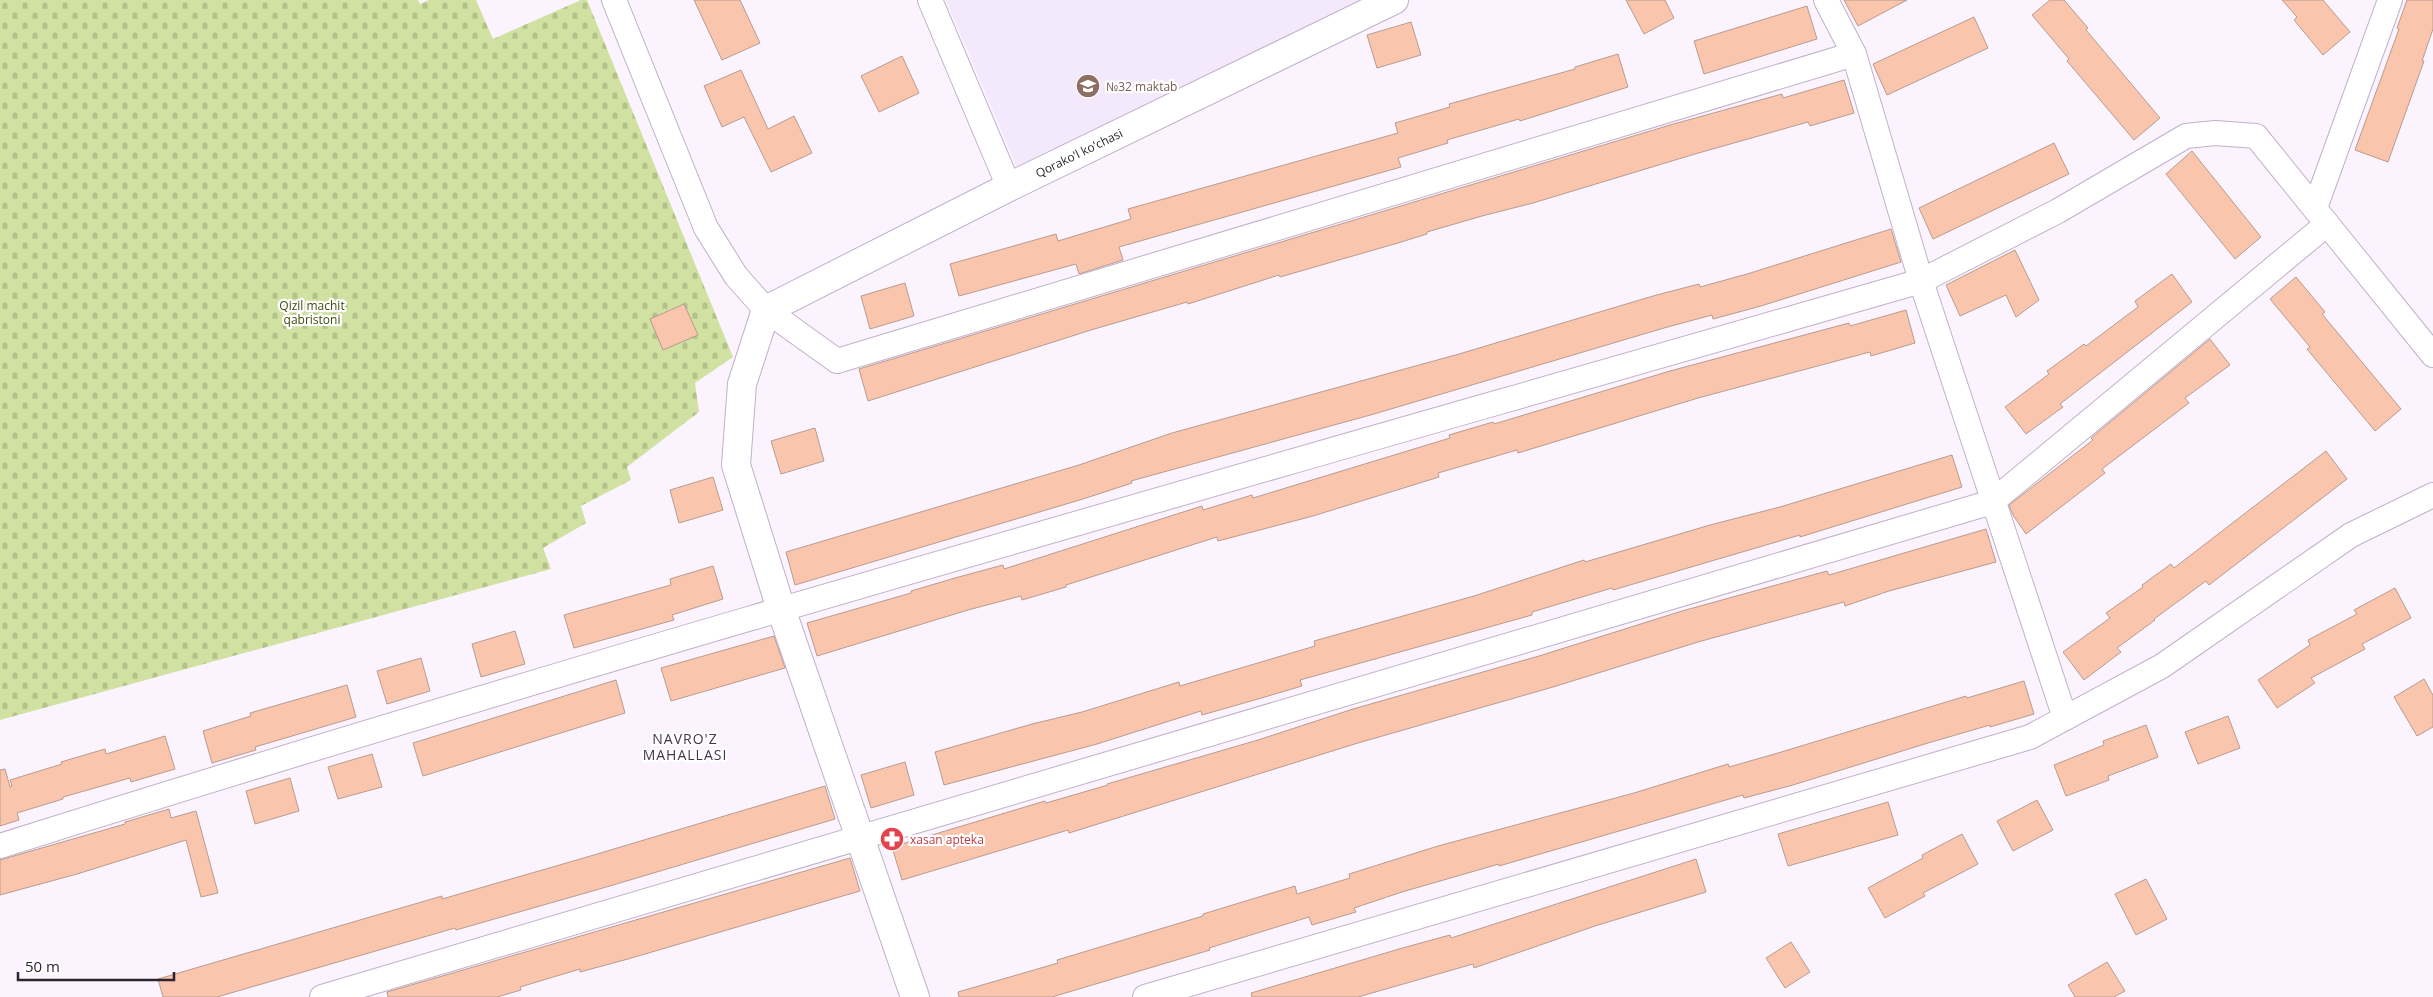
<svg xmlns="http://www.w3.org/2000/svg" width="2433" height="997" font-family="'Open Sans',sans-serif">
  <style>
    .built { fill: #f4e8fc }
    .cemetery { fill: url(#cemetery-stones) }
    .building { fill: #f9c5ad; stroke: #b99b8e }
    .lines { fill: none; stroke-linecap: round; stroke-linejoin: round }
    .minor-casing { stroke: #c1b0ca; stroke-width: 26 }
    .tertiary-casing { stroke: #c1b0ca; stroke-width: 30 }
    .minor { stroke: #fff; stroke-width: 24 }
    .tertiary { stroke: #fff; stroke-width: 28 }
    .labels { text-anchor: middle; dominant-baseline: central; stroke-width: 4.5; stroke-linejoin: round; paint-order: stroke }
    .education-label { font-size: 12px; fill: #785e54; stroke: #fff; text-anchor: start }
    .street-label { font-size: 12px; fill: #2c252f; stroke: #fff }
    .park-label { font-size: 12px; fill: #3e4b0a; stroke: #fff }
    .health-label { font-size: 12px; fill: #be3a42; stroke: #fff; text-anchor: start }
    .neighbourhood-label { font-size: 14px; letter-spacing: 1px; fill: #44374c; stroke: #fff }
  </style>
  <defs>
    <pattern id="cemetery-stones" width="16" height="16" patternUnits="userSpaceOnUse" patternTransform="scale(1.25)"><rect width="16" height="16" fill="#d0e1a1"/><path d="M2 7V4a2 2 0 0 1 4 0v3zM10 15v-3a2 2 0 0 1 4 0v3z" fill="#b3c18b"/></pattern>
  </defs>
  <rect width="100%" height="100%" fill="#fbf4ff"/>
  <polygon class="built" points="946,0 1369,0 1019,172"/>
  <polygon class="cemetery" points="0,0 418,0 420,4 429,0 476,0 493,39 581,0 587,0 733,357 695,383 699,412 627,467 631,480 581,506 586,523 543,548 551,569 0,720"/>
  <g class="building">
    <polygon points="694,0 740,0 760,43 722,60"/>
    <polygon points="1626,0 1665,0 1674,18 1644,34"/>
    <polygon points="1844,0 1907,0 1858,26"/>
    <polygon points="2050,0 2064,0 2088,28 2086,30 2160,118 2134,140 2067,61 2069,59 2032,15"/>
    <polygon points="2282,0 2323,0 2350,32 2323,55 2294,20 2297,17"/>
    <polygon points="2407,0 2433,0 2433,29 2422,61 2424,61 2388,162 2355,150 2399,29 2397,28"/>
    <polygon points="1807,6 1817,39 1704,74 1694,41"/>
    <polygon points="1974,17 1988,48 1887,95 1873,64"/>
    <polygon points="1411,22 1421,55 1377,68 1367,35"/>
    <polygon points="1618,54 1628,87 1520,121 1519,119 1447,140 1448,143 1398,158 1401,167 1119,247 1123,260 1079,274 1076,264 959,296 950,264 1056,234 1058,241 1131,219 1128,209 1398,133 1395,123 1450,107 1449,104 1575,69 1575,67"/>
    <polygon points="902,56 919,93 879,112 861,76"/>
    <polygon points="741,70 768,129 794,116 812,153 771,172 744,117 722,127 704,86"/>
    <polygon points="1844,80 1854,113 1810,126 1808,122 1695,154 1533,203 1482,216 1427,232 1427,234 1398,243 1280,277 1279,275 1188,304 1187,302 1091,330 868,401 859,369 1670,125 1782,94 1783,98"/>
    <polygon points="2054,143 2069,174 1933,239 1919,208"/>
    <polygon points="2192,151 2261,237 2235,259 2166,174"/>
    <polygon points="1891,229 1901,262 1761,306 1713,319 1712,315 1664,328 1374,414 1131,481 1132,483 1083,499 795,585 786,552 1079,465 1172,433 1459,354 1653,296 1699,284 1700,287 1747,274"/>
    <polygon points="2015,250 2039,300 2016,317 2006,295 1960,316 1946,285"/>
    <polygon points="2172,274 2192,302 2060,404 2063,407 2026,434 2005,407 2049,374 2047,371 2084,344 2086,346 2138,307 2135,301"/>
    <polygon points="2296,277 2325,312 2322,314 2401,409 2375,431 2307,349 2310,347 2270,299"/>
    <polygon points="905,283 914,316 870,329 861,296"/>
    <polygon points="684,304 698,335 663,350 650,319"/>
    <polygon points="1906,310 1915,343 1871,356 1870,352 1698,398 1518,453 1517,450 1438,473 1439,477 1313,516 1218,541 1217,537 1066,585 1066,587 1022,600 1021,596 968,610 817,656 807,623 911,593 911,591 955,578 1003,565 1004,569 1202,506 1203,510 1252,495 1253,498 1450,438 1449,435 1493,422 1494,424 1670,371 1849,323 1850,326"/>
    <polygon points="2210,339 2230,365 2185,398 2189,403 2102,469 2105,473 2026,534 2013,515 2009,505 2093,440 2091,438"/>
    <polygon points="815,428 824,461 781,474 771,441"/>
    <polygon points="2326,451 2347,479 2209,585 2206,581 2154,619 2155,620 2117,648 2121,652 2084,680 2063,652 2110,618 2106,613 2143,587 2142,585 2171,564 2174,568"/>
    <polygon points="1952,455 1962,487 1800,537 1800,535 1613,590 1612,588 1532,612 1532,615 1300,680 1302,686 1258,699 1202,715 1201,711 1097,744 944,785 935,752 1032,724 1082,712 1179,682 1180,686 1251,665 1315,646 1314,641 1474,596 1584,560 1585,562 1710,525 1780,507"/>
    <polygon points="713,477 723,510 679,523 670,490"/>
    <polygon points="1986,529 1996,562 1889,591 1845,606 1844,602 1698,642 1553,687 1358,743 1069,833 1068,830 902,880 892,847 1045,801 1046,803 1108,785 1107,784 1258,740 1353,709 1539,656 1682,611 1827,571 1829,575"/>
    <polygon points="713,566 723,599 672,615 674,620 574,648 564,615 671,585 670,579"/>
    <polygon points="2395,588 2411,618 2362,644 2365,649 2311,678 2315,683 2277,708 2258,680 2310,645 2308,640 2357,614 2354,610"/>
    <polygon points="515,631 525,664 481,677 472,644"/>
    <polygon points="774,636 785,668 671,701 661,668"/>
    <polygon points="421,658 430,691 387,704 377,671"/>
    <polygon points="2424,679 2433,695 2433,727 2417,736 2394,697"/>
    <polygon points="616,680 625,713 423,776 413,743"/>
    <polygon points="2024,681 2034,714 1990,727 1990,725 1928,743 1793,785 1744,798 1743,795 1499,866 1499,864 1402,892 1354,908 1356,912 1312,925 1309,917 1209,948 1210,950 1052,997 959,997 958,992 1058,963 1057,960 1203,916 1203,914 1295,886 1297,894 1350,878 1349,874 1438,846 1634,793 1728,764 1729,767 1778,753 1966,696 1967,698"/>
    <polygon points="347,685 356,717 255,747 256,750 212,763 203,731 251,716 250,713"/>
    <polygon points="2228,716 2240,748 2198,764 2185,732"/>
    <polygon points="2146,725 2158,757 2108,776 2109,780 2066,796 2054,765 2104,745 2103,741"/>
    <polygon points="165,736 175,769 131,782 130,778 63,797 63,799 17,813 19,820 0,826 0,770 5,769 10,787 12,786 10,780 62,764 61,762 105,749 106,754"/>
    <polygon points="372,754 382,787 338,799 328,767"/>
    <polygon points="905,762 914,795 871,808 861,775"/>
    <polygon points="290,778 299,811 255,824 246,791"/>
    <polygon points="825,786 835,819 603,888 456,930 455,928 217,997 163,997 158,979 442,896 442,899 587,857"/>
    <polygon points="2037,800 2053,830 2013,851 1997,821"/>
    <polygon points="1888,802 1898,835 1788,866 1778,834"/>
    <polygon points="169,809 171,818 196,811 218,893 201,897 186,840 77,874 0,895 0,860 125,824 125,822"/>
    <polygon points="1962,834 1978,864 1923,893 1925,896 1885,918 1868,888 1923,858 1922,855"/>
    <polygon points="850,858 860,891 628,959 580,972 580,969 520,987 521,990 497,997 388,997 387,992"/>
    <polygon points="1696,859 1706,892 1595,926 1474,968 1473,964 1358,997 1252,997 1251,993 1399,949 1450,935 1451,938"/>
    <polygon points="2146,879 2167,919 2136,935 2115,894"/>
    <polygon points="1791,942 1810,972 1785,988 1766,958"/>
    <polygon points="2107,962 2125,991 2114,997 2075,997 2068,985"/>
  </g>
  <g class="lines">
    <g class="minor-casing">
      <g id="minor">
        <polyline points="614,0 706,228 736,276 766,310 837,361 1854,54"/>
        <polyline points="930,0 1009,187"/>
        <polyline points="1826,0 1854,54 1921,281 2065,718"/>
        <polyline points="2315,208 2390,0"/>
        <path d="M0,846C637,645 1280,466 1921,281L2058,211L2186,136L2215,133L2256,136L2433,355"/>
        <polyline points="322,997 1992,502 2327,224"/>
        <polyline points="1145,997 2030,737 2162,666 2351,535 2433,495"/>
      </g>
    </g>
    <g class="tertiary-casing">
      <polyline id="tertiary" points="915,997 781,609 736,465 742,384 766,310 1009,187 1394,0"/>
    </g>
    <use href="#minor" class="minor"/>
    <use href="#tertiary" class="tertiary"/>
  </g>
  <defs>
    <g id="school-disc" transform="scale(1.25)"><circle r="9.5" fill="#8d6e63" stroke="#fff"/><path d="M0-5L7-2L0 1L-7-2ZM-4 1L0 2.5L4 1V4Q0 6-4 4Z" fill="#fff"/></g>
    <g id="pharmacy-disc" transform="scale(1.25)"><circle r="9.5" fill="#e0444e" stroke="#fff"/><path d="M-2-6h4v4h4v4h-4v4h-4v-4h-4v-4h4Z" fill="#fff"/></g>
  </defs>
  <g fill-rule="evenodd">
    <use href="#school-disc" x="1088" y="86"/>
    <use href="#pharmacy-disc" x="892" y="839"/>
  </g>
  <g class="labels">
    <g class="education-label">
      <text x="1106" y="86">№32 maktab</text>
    </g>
    <g class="street-label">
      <text transform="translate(1079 153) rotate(-26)">Qorako'l ko'chasi</text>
    </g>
    <g class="park-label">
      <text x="312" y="305">Qizil machit<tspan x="312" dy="14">qabristoni</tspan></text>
    </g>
    <g class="health-label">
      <text x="910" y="839">xasan apteka</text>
    </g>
    <g class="neighbourhood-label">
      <text x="685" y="738">NAVRO'Z<tspan x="685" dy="16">MAHALLASI</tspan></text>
    </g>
  </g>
  <path d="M18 972v8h156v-8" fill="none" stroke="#2c252f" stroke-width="2.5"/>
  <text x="25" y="972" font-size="15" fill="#2c252f" stroke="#ffffff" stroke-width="4" paint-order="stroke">50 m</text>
</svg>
